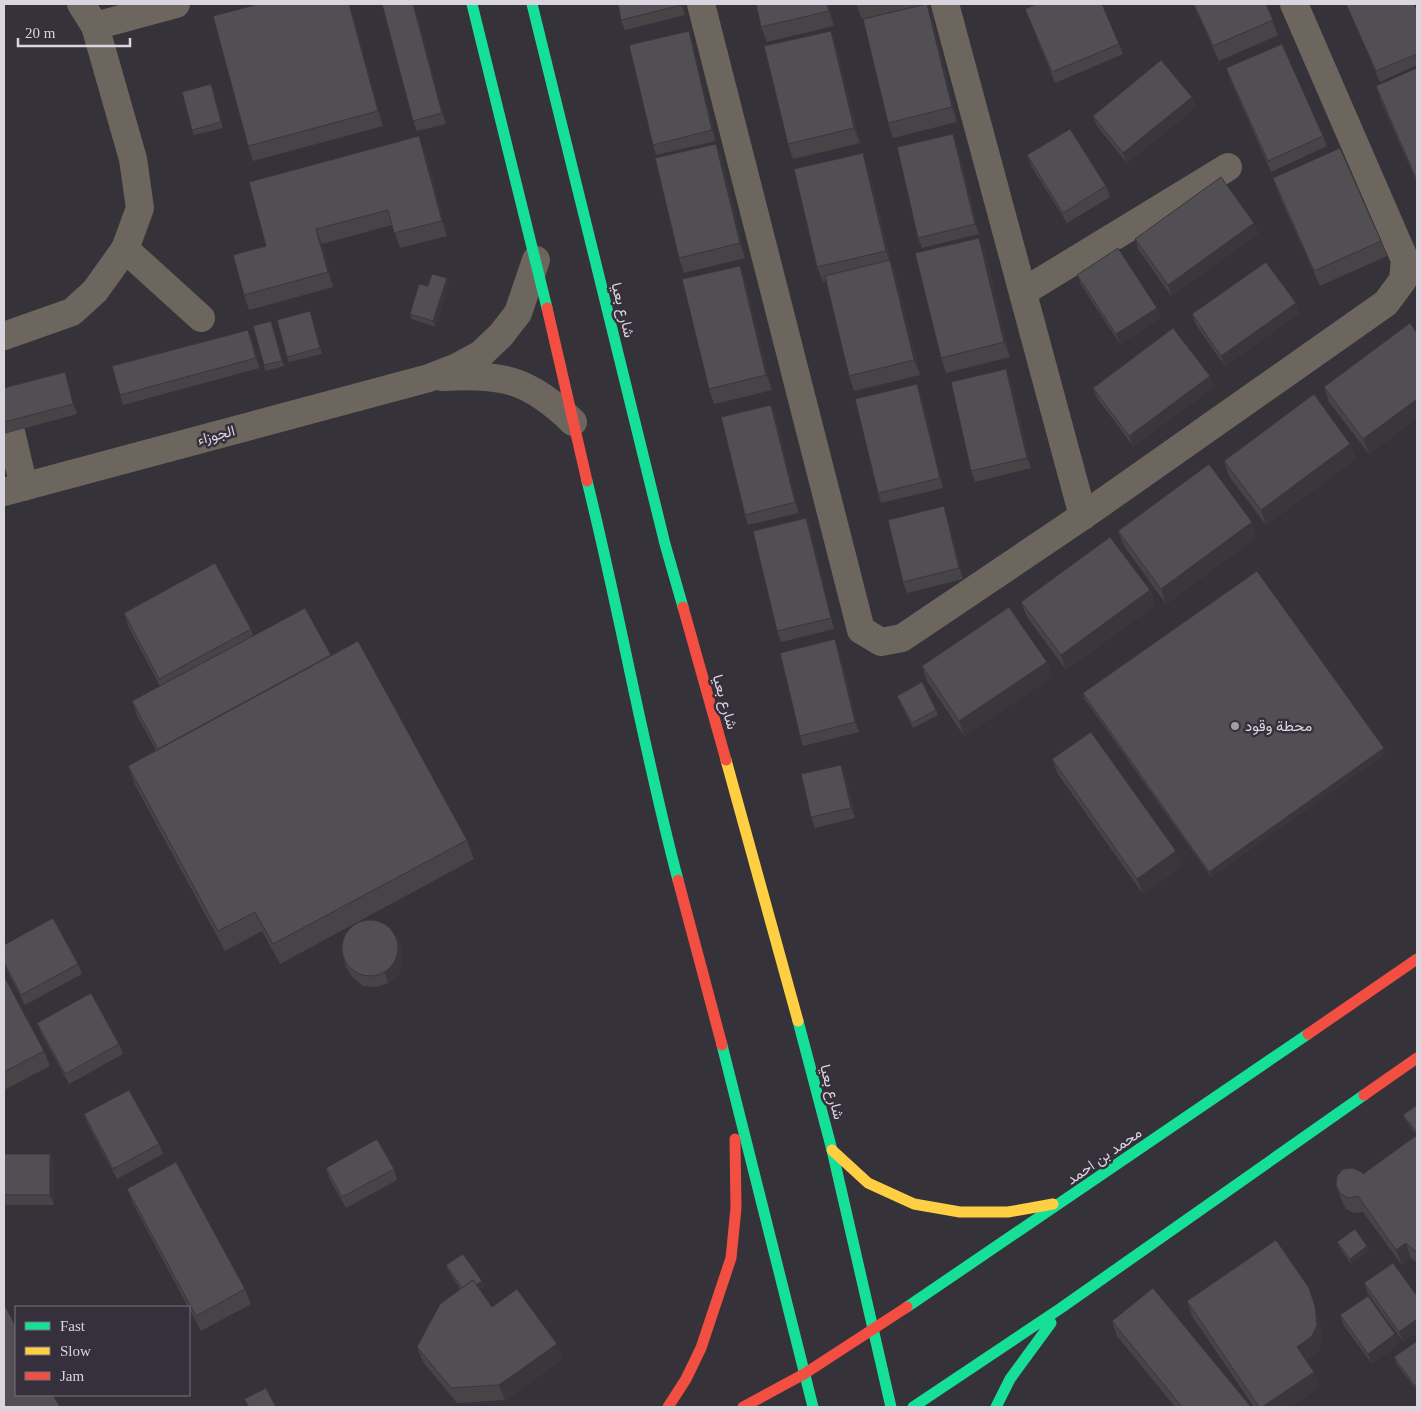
<svg xmlns="http://www.w3.org/2000/svg" width="1421" height="1411" font-family="'Times New Roman',Vazirmatn,serif">
  <style>
    .lines { fill: none; stroke-linecap: round; stroke-linejoin: round }
    .street { stroke: #6d665e; stroke-width: 28 }
    .fast { stroke: #16e098; stroke-width: 11 }
    .slow { stroke: #ffcf43; stroke-width: 11 }
    .jam { stroke: #f24e42; stroke-width: 11 }
    .wall { fill: #474448 }
    .shaded-wall { fill: #39373b }
    .building { fill: #524f54; stroke: #39373b }
    .poi-dot { fill: #a19da5; stroke: #362f3c; stroke-width: 2 }
    .labels { text-anchor: middle; dominant-baseline: central; stroke-width: 5; stroke-linejoin: round; paint-order: stroke }
    .street-label { font-size: 15px; fill: #dad6df; stroke: #362f3c }
    .poi-label { font-size: 15px; fill: #dad6df; stroke: #362f3c; text-anchor: start }
  </style>
  <rect width="100%" height="100%" fill="#363239"/>
  <g class="lines">
    <g class="street">
      <polyline points="81,4 95,26 176,4"/>
      <polyline points="701,4 861,630 881,642 902,638 1083,516 1386,303 1403,280 1405,260 1294,4"/>
      <polyline points="945,4 1083,516"/>
      <polyline points="125,249 201,318"/>
      <polyline points="1023,292 1228,167"/>
      <polyline points="4,336 72,312 95,291 125,249 140,208 133,159 95,26"/>
      <path d="M443,377C503,374 529,379 573,422"/>
      <polyline points="11,432 24,487"/>
      <polyline points="4,492 429,378 457,367 481,354 501,335 518,313 536,260"/>
    </g>
    <g class="fast">
      <polyline points="472,4 547,308"/>
      <polyline points="532,4 665,544 683,607"/>
      <path d="M587,481C620,613 643,748 678,880"/>
      <polyline points="798,1021 832,1150 891,1407"/>
      <polyline points="722,1045 813,1407"/>
      <polyline points="907,1307 1308,1034"/>
      <polyline points="913,1407 1061,1308 1364,1095"/>
      <polyline points="996,1407 1010,1379 1051,1323"/>
    </g>
    <g class="slow">
      <polyline points="726,760 798,1021"/>
      <polyline points="832,1150 868,1183 914,1204 960,1212 1008,1212 1053,1204"/>
    </g>
    <g class="jam">
      <polyline points="547,308 587,481"/>
      <polyline points="683,607 726,760"/>
      <polyline points="678,880 722,1045"/>
      <polyline points="1308,1034 1417,959"/>
      <polyline points="1364,1095 1417,1058"/>
      <polyline points="668,1407 686,1379 701,1348 731,1258 736,1208 735,1139"/>
      <polyline points="743,1407 804,1374 907,1307"/>
    </g>
  </g>
  <g class="wall">
    <polygon points="350,4 383,126 253,161 248,146"/>
    <polygon points="414,4 446,124 417,131 413,121"/>
    <polygon points="683,4 685,15 625,30 621,20"/>
    <polygon points="829,4 834,26 767,42 761,27"/>
    <polygon points="856,4 926,4 862,19"/>
    <polygon points="1193,4 1266,4 1278,35 1219,61"/>
    <polygon points="1346,4 1414,4 1417,10 1417,65 1380,82"/>
    <polygon points="1025,9 1119,44 1123,54 1055,83"/>
    <polygon points="932,19 957,122 893,138 888,123"/>
    <polygon points="689,31 692,41 716,141 656,155 653,145"/>
    <polygon points="836,46 860,143 793,159 788,144"/>
    <polygon points="1226,68 1323,136 1327,146 1271,172 1230,79"/>
    <polygon points="1417,68 1417,183 1381,101 1376,86"/>
    <polygon points="213,89 223,128 194,135 192,130"/>
    <polygon points="1192,97 1196,107 1127,163 1097,126 1093,116"/>
    <polygon points="419,136 425,151 447,236 400,248 392,225 322,244 333,287 249,310 244,295"/>
    <polygon points="716,144 722,159 745,258 684,273 679,258"/>
    <polygon points="957,144 979,234 922,248 918,238"/>
    <polygon points="1027,155 1106,186 1110,197 1067,223 1031,166"/>
    <polygon points="868,168 890,260 896,275 920,375 854,391 849,376 826,281 823,282 817,267"/>
    <polygon points="1273,178 1381,241 1387,256 1320,286 1278,193"/>
    <polygon points="1254,223 1258,234 1171,296 1138,249 1135,239"/>
    <polygon points="979,238 985,253 1010,357 946,373 941,358"/>
    <polygon points="740,266 745,281 772,390 714,404 709,389"/>
    <polygon points="1077,275 1157,308 1160,318 1120,344 1081,285"/>
    <polygon points="447,278 449,283 435,327 412,319 410,314 428,286"/>
    <polygon points="1296,303 1300,313 1225,366 1196,325 1192,314"/>
    <polygon points="310,311 322,354 289,362 287,357"/>
    <polygon points="273,327 284,366 265,371 264,365"/>
    <polygon points="248,330 252,340 260,368 123,405 120,395"/>
    <polygon points="1417,333 1417,418 1369,454 1329,402 1324,387"/>
    <polygon points="1006,369 1010,379 1031,468 975,482 971,471"/>
    <polygon points="65,372 68,382 77,414 4,434 4,388"/>
    <polygon points="1214,387 1133,446 1097,398 1093,388"/>
    <polygon points="921,394 943,488 881,503 878,493"/>
    <polygon points="771,405 775,415 799,513 748,525 745,515"/>
    <polygon points="1350,444 1356,459 1266,525 1229,476 1224,461"/>
    <polygon points="944,506 948,517 963,579 907,593 903,582"/>
    <polygon points="806,518 810,528 834,629 781,642 777,631"/>
    <polygon points="1118,531 1257,537 1166,604 1124,546"/>
    <polygon points="1150,590 1155,605 1066,670 1027,617 1021,602"/>
    <polygon points="124,613 251,629 253,636 331,656 467,840 474,859 280,964 262,931 225,951 135,785 128,766 156,750 137,716 132,701 160,686 129,628"/>
    <polygon points="839,650 859,732 803,746 800,736"/>
    <polygon points="1047,662 1052,677 964,736 927,681 922,666"/>
    <polygon points="1083,693 1384,748 1385,754 1211,877 1084,698"/>
    <polygon points="897,696 936,710 938,715 913,728 899,701"/>
    <polygon points="1052,759 1182,866 1143,894 1058,774"/>
    <polygon points="845,775 855,818 815,828 811,817"/>
    <polygon points="398,940 402,950 402,963 398,975 388,983 376,987 363,986 353,978 346,967 343,956"/>
    <polygon points="4,945 78,964 82,974 25,1005 4,965"/>
    <polygon points="4,976 44,1051 50,1066 4,1090"/>
    <polygon points="37,1023 119,1044 123,1054 69,1084 41,1033"/>
    <polygon points="1417,1105 1417,1263 1411,1258 1402,1265 1363,1212 1354,1213 1346,1209 1342,1201 1336,1186 1363,1174 1417,1135 1405,1120 1403,1115"/>
    <polygon points="84,1114 159,1144 163,1154 117,1179 88,1125"/>
    <polygon points="4,1154 50,1154 54,1164 54,1205 6,1205 4,1200"/>
    <polygon points="326,1168 394,1169 397,1180 346,1208 329,1178"/>
    <polygon points="127,1189 245,1289 251,1304 201,1331 133,1204"/>
    <polygon points="1337,1242 1367,1246 1369,1251 1351,1264 1339,1247"/>
    <polygon points="446,1265 484,1286 479,1289 492,1307 563,1359 505,1400 457,1403 423,1362 417,1347 460,1289 448,1270"/>
    <polygon points="1364,1283 1417,1296 1417,1332 1403,1342 1368,1294"/>
    <polygon points="1187,1301 1320,1321 1322,1340 1318,1351 1306,1360 1314,1372 1320,1387 1290,1407 1254,1407 1192,1316"/>
    <polygon points="1340,1315 1395,1334 1399,1344 1372,1364 1344,1326"/>
    <polygon points="1112,1321 1251,1407 1175,1407 1117,1336"/>
    <polygon points="1417,1341 1417,1391 1396,1363 1394,1357"/>
  </g>
  <g class="shaded-wall">
    <polygon points="349,4 350,4 383,126 378,111"/>
    <polygon points="413,4 414,4 446,124 442,113"/>
    <polygon points="681,4 683,4 685,15"/>
    <polygon points="827,4 829,4 834,26 829,11"/>
    <polygon points="927,4 932,19 957,122 952,107"/>
    <polygon points="689,31 692,41 716,141 712,130"/>
    <polygon points="831,31 836,46 860,143 854,128"/>
    <polygon points="1192,97 1196,107 1127,163 1123,153"/>
    <polygon points="953,134 957,144 979,234 975,224"/>
    <polygon points="419,136 425,151 447,236 442,221"/>
    <polygon points="716,144 722,159 745,258 740,243"/>
    <polygon points="863,153 868,168 891,266 886,251"/>
    <polygon points="1254,223 1258,234 1171,296 1168,285"/>
    <polygon points="316,229 322,244 333,287 328,272"/>
    <polygon points="979,238 985,253 1010,357 1004,342"/>
    <polygon points="890,260 896,275 920,375 914,360"/>
    <polygon points="740,266 745,281 772,390 766,375"/>
    <polygon points="447,278 449,283 435,327 433,321"/>
    <polygon points="1296,303 1300,313 1225,366 1221,356"/>
    <polygon points="1157,308 1160,318 1120,344 1116,334"/>
    <polygon points="248,330 252,340 260,368 256,358"/>
    <polygon points="1006,369 1010,379 1031,468 1027,458"/>
    <polygon points="65,372 68,382 77,414 73,404"/>
    <polygon points="1210,376 1214,387 1133,446 1129,436"/>
    <polygon points="917,384 921,394 943,488 940,478"/>
    <polygon points="1417,399 1417,418 1369,454 1363,439"/>
    <polygon points="771,405 775,415 799,513 795,502"/>
    <polygon points="1350,444 1356,459 1266,525 1261,510"/>
    <polygon points="944,506 948,517 963,579 959,568"/>
    <polygon points="806,518 810,528 834,629 831,618"/>
    <polygon points="1252,522 1257,537 1166,604 1161,589"/>
    <polygon points="1150,590 1155,605 1066,670 1061,655"/>
    <polygon points="835,639 839,650 859,732 855,722"/>
    <polygon points="1047,662 1052,677 964,736 959,721"/>
    <polygon points="1384,748 1385,754 1211,877 1209,872"/>
    <polygon points="841,765 845,775 855,818 851,808"/>
    <polygon points="1176,851 1182,866 1143,894 1137,879"/>
    <polygon points="398,940 402,950 402,963 398,975 388,983 385,973"/>
    <polygon points="50,1154 54,1164 54,1205 50,1195"/>
    <polygon points="1406,1243 1411,1258 1402,1265 1396,1250"/>
    <polygon points="1367,1246 1369,1251 1351,1264 1350,1259"/>
    <polygon points="482,1281 484,1286 466,1298 464,1293"/>
    <polygon points="1309,1288 1320,1321 1322,1340 1318,1351 1303,1362 1297,1347"/>
    <polygon points="1417,1319 1417,1332 1403,1342 1399,1332"/>
    <polygon points="1395,1334 1399,1344 1372,1364 1368,1354"/>
    <polygon points="557,1344 563,1359 505,1400 499,1385"/>
    <polygon points="1314,1372 1320,1387 1290,1407 1262,1407"/>
    <polygon points="1417,1385 1417,1391 1415,1386"/>
  </g>
  <g class="building">
    <polygon points="259,4 349,4 378,111 248,146 213,16"/>
    <polygon points="382,4 413,4 442,113 413,121"/>
    <polygon points="618,4 681,4 682,5 621,20"/>
    <polygon points="756,4 827,4 829,11 761,27"/>
    <polygon points="927,4 952,107 888,123 863,19"/>
    <polygon points="1037,4 1102,4 1119,44 1052,72 1025,9"/>
    <polygon points="1194,4 1266,4 1273,20 1213,46"/>
    <polygon points="1346,4 1414,4 1417,10 1417,54 1376,71"/>
    <polygon points="689,31 712,130 653,145 629,45"/>
    <polygon points="831,31 854,128 788,144 764,46"/>
    <polygon points="1282,44 1323,136 1268,161 1226,68"/>
    <polygon points="1161,60 1192,97 1123,153 1093,116"/>
    <polygon points="1417,68 1417,177 1416,178 1376,86"/>
    <polygon points="211,84 221,122 192,130 182,92"/>
    <polygon points="1070,129 1106,186 1063,213 1027,155"/>
    <polygon points="953,134 975,224 918,238 897,147"/>
    <polygon points="419,136 442,221 394,233 388,210 316,229 328,272 244,295 233,255 266,246 249,182"/>
    <polygon points="716,144 740,243 679,258 655,158"/>
    <polygon points="1340,148 1381,241 1314,271 1273,178"/>
    <polygon points="863,153 886,251 817,267 794,169"/>
    <polygon points="1221,177 1254,223 1168,285 1135,239"/>
    <polygon points="979,238 1004,342 941,358 915,253"/>
    <polygon points="1118,248 1157,308 1116,334 1077,275"/>
    <polygon points="890,260 914,360 849,376 825,276"/>
    <polygon points="1266,262 1296,303 1221,356 1192,314"/>
    <polygon points="740,266 766,375 709,389 682,279"/>
    <polygon points="432,274 447,278 433,321 410,314 419,284 428,286"/>
    <polygon points="310,311 320,348 287,357 277,320"/>
    <polygon points="271,321 282,361 264,365 253,326"/>
    <polygon points="1410,323 1417,333 1417,399 1363,439 1324,387"/>
    <polygon points="1173,328 1210,376 1129,436 1093,388"/>
    <polygon points="248,330 256,358 120,395 112,366"/>
    <polygon points="1006,369 1027,458 971,471 951,382"/>
    <polygon points="65,372 73,404 4,422 4,388"/>
    <polygon points="917,384 940,478 878,493 855,399"/>
    <polygon points="1314,394 1350,444 1261,510 1224,461"/>
    <polygon points="771,405 795,502 745,515 721,417"/>
    <polygon points="1209,464 1252,522 1161,589 1118,531"/>
    <polygon points="944,506 959,568 903,582 888,520"/>
    <polygon points="806,518 831,618 777,631 753,531"/>
    <polygon points="1110,537 1150,590 1061,655 1021,602"/>
    <polygon points="215,563 251,629 159,679 124,613"/>
    <polygon points="1257,571 1384,748 1209,872 1083,693"/>
    <polygon points="1009,607 1047,662 959,721 922,666"/>
    <polygon points="305,608 331,655 158,749 132,701"/>
    <polygon points="835,639 855,722 800,736 780,653"/>
    <polygon points="358,641 467,840 273,944 255,912 218,931 128,766"/>
    <polygon points="922,682 936,710 912,723 897,696"/>
    <polygon points="1091,732 1176,851 1137,879 1052,759"/>
    <polygon points="841,765 851,808 811,817 801,774"/>
    <polygon points="53,918 78,964 21,995 4,962 4,945"/>
    <circle cx="370" cy="948" r="28"/>
    <polygon points="4,976 44,1051 4,1072"/>
    <polygon points="91,993 119,1044 65,1074 37,1023"/>
    <polygon points="129,1090 159,1144 113,1169 84,1114"/>
    <polygon points="1417,1105 1417,1131 1416,1131 1403,1115"/>
    <polygon points="1417,1135 1417,1252 1415,1251 1406,1243 1396,1250 1358,1196 1349,1198 1341,1194 1336,1186 1337,1176 1343,1169 1353,1168 1361,1172 1363,1174"/>
    <polygon points="377,1139 394,1169 342,1197 326,1168"/>
    <rect x="4" y="1154" width="46" height="41"/>
    <polygon points="176,1162 245,1289 196,1316 127,1189"/>
    <polygon points="1355,1229 1367,1246 1350,1259 1337,1242"/>
    <polygon points="1276,1240 1309,1288 1315,1306 1317,1325 1312,1336 1297,1347 1314,1372 1262,1407 1259,1407 1187,1301"/>
    <polygon points="463,1254 482,1281 476,1285 473,1280 462,1288 446,1265"/>
    <polygon points="1393,1263 1417,1296 1417,1319 1399,1332 1364,1283"/>
    <polygon points="473,1280 492,1307 517,1289 557,1344 499,1385 451,1388 417,1347 440,1304"/>
    <polygon points="1153,1288 1251,1407 1182,1407 1112,1321"/>
    <polygon points="1368,1296 1395,1334 1368,1354 1340,1315"/>
    <polygon points="4,1304 16,1327 16,1395 53,1395 60,1407 4,1407"/>
    <polygon points="1417,1341 1417,1385 1415,1386 1394,1357"/>
    <polygon points="266,1388 276,1407 249,1407 244,1399"/>
  </g>
  <circle class="poi-dot" cx="1235" cy="726" r="5"/>
  <g class="labels">
    <g class="street-label">
      <text transform="translate(623 310) rotate(76)">شارع بعيا</text>
      <text transform="translate(216 435) rotate(-15)">الجوزاء</text>
      <text transform="translate(725 702) rotate(74)">شارع بعيا</text>
      <text transform="translate(832 1092) rotate(75)">شارع بعيا</text>
      <text transform="translate(1104 1156) rotate(-35)">محمد بن احمد</text>
    </g>
    <g class="poi-label">
      <text x="1245" y="726">محطة وقود</text>
    </g>
  </g>
  <rect width="1421" height="1411" fill="none" stroke="#dad6df" stroke-width="10"/>
  <rect x="15" y="1306" width="175" height="90" fill="#362f3c" stroke="#78727d"/>
  <rect x="25" y="1322" width="25" height="8" fill="#16e098" stroke="#78727d"/>
  <text x="60" y="1331" font-size="15" fill="#dad6df">Fast</text>
  <rect x="25" y="1347" width="25" height="8" fill="#ffcf43" stroke="#78727d"/>
  <text x="60" y="1356" font-size="15" fill="#dad6df">Slow</text>
  <rect x="25" y="1372" width="25" height="8" fill="#f24e42" stroke="#78727d"/>
  <text x="60" y="1381" font-size="15" fill="#dad6df">Jam</text>
  <path d="M18 38v8h112v-8" fill="none" stroke="#dad6df" stroke-width="2.5"/>
  <text x="25" y="38" font-size="15" fill="#dad6df" stroke="#362f3c" stroke-width="4" paint-order="stroke">20 m</text>
</svg>
